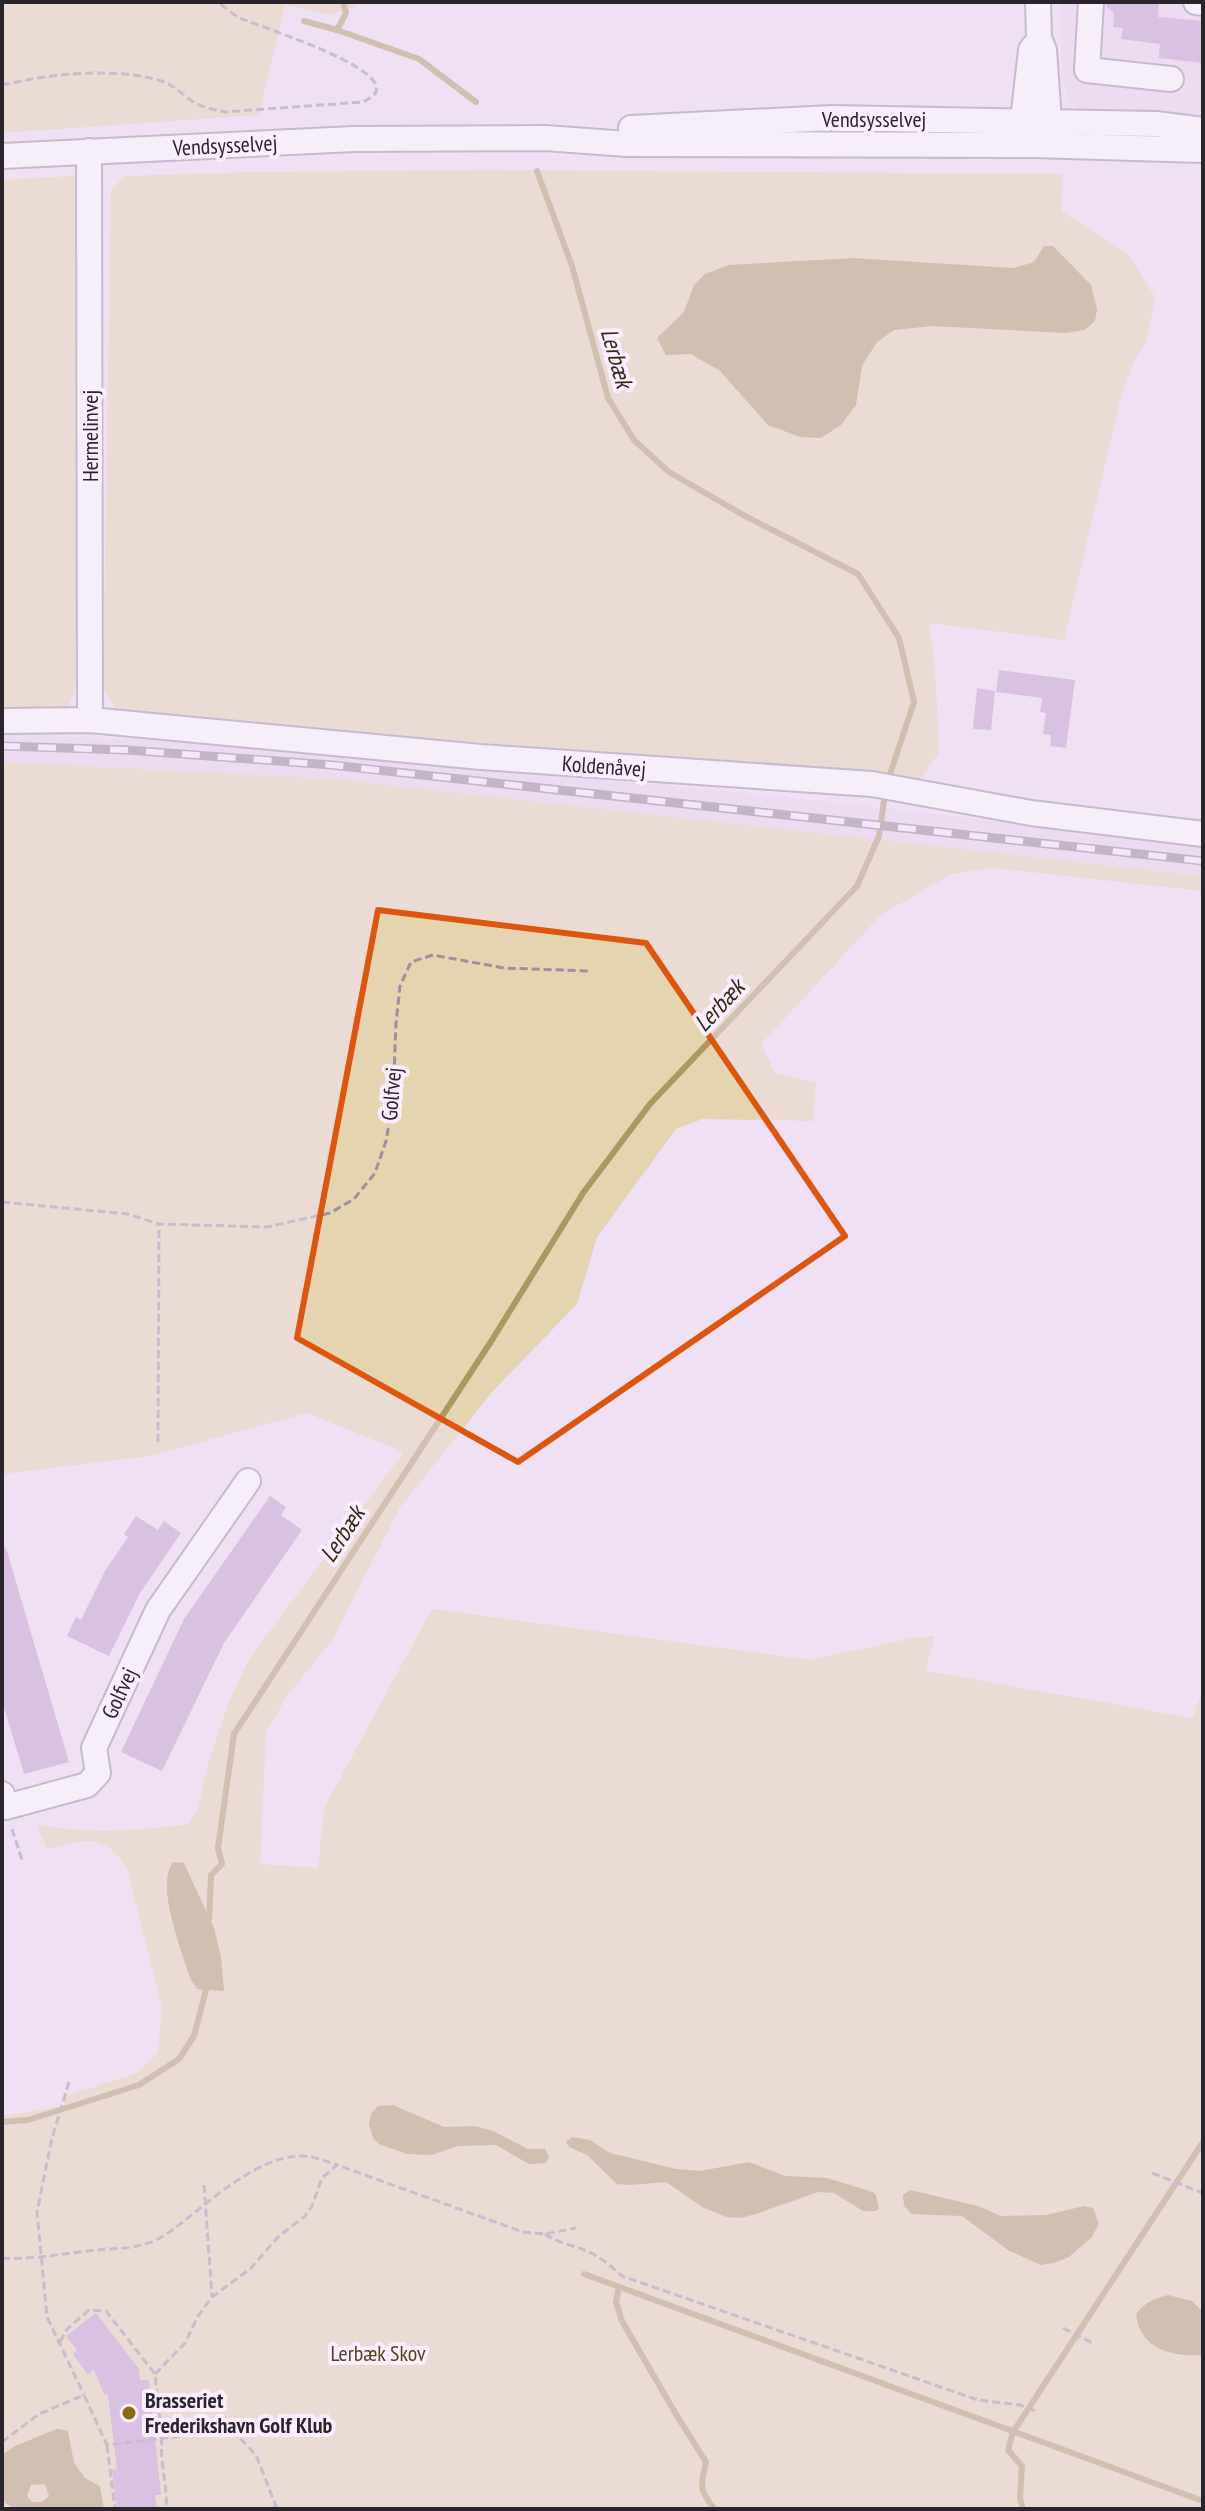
<svg xmlns="http://www.w3.org/2000/svg" width="1205" height="2511" font-family="'PT Sans Narrow',sans-serif">
  <style>
    .built { fill: #e8d4ee }
    .green { fill: #e4d4af; fill-rule: evenodd }
    .water { fill: #ad9762; fill-rule: evenodd }
    .lines { fill: none; stroke-linecap: round; stroke-linejoin: round }
    .stream { stroke: #ad9762; stroke-width: 6 }
    .building { fill: #bf9cca }
    .minor-casing { stroke: #9a8d9f; stroke-width: 28 }
    .path { stroke: #9b909f; stroke-width: 3; stroke-dasharray: 8 4; stroke-linecap: butt }
    .minor { stroke: #fff; stroke-width: 24 }
    .rail-casing { stroke: #8b818e; stroke-width: 9 }
    .rail { stroke: #fbefff; stroke-width: 6; stroke-dasharray: 18; stroke-linecap: butt }
    .marked { fill: none; stroke: #de560e; stroke-width: 6; stroke-linejoin: round }
    .poi-dot { fill: #8a6b0a; stroke: #fbefff; stroke-width: 3 }
    .labels { text-anchor: middle; dominant-baseline: central; stroke-width: 8; stroke-linejoin: round; paint-order: stroke }
    .street-label { font-size: 22px; fill: #2a252c; stroke: #fbefff }
    .park-label { font-size: 22px; fill: #55441a; stroke: #fbefff }
    .poi-label { font-size: 22px; font-weight: bold; fill: #2a252c; stroke: #fbefff; text-anchor: start }
    .water-label { font-size: 24px; font-style: italic; fill: #342a11; stroke: #fbefff }
  </style>
  <rect width="100%" height="100%" fill="#efe0f4"/>
  <g class="built">
    <polygon points="1061,2 1203,2 1203,119 1089,113 1075,107 1067,95 1061,76"/>
    <polygon points="2,734 127,739 333,752 804,799 1203,845 1203,876 334,779 2,763"/>
  </g>
  <g class="green">
    <polygon points="2,2 355,2 356,6 331,15 285,5 259,115 2,133"/>
    <polygon points="488,170 1063,174 1061,211 1129,256 1155,297 1147,340 1133,364 1120,401 1064,640 929,623 935,667 939,752 917,784 866,775 117,712 103,687 111,191 124,176 257,172"/>
    <polygon points="73,176 84,190 75,690 67,712 2,712 2,180"/>
    <path d="M2,762L334,779L1203,876V891L993,868L951,874L881,915L761,1044L775,1073L816,1083L813,1121L702,1119L676,1129L597,1237L577,1304L492,1392L399,1509L333,1639L287,1696L266,1732L260,1864L318,1868L324,1808L432,1609L810,1660L913,1638L935,1636L925,1671L1193,1718L1203,1690V2509H2V2116L63,2106L66,2096L137,2073L158,2053L162,2007L127,1869C103,1830 86,1841 47,1849L37,1825C89,1834 137,1831 189,1824L198,1807L210,1757L229,1702L249,1659L404,1452L307,1413L150,1456L2,1474ZM184,1863L214,1928L223,1991L198,1989Z"/>
  </g>
  <g class="water">
    <polygon points="1044,246 1053,246 1091,285 1097,309 1095,321 1085,330 1065,333 932,326 894,330 877,342 862,366 856,405 841,425 821,438 800,437 768,425 720,371 691,354 666,355 657,338 684,312 694,285 705,274 728,265 853,258 1014,268 1034,262"/>
    <path d="M173,1862L184,1863L214,1928L221,1957L224,1991L197,1989L190,1978C182,1951 155,1885 173,1862Z"/>
    <polygon points="393,2105 444,2127 475,2126 493,2131 528,2149 545,2149 549,2157 546,2163 529,2164 496,2145 458,2146 432,2155 407,2154 379,2144 373,2138 369,2125 371,2114 378,2106"/>
    <polygon points="572,2137 590,2140 610,2153 676,2169 700,2171 749,2162 785,2176 827,2178 873,2192 876,2195 879,2209 875,2211 863,2211 834,2193 818,2192 756,2214 740,2218 727,2217 704,2208 666,2182 630,2185 617,2184 587,2155 569,2147 566,2142"/>
    <polygon points="910,2190 978,2206 1001,2216 1046,2215 1084,2206 1093,2208 1099,2224 1092,2237 1069,2257 1054,2263 1041,2265 1008,2250 962,2216 912,2214 904,2206 903,2195"/>
    <path d="M1168,2295L1192,2301L1203,2312V2355C1171,2357 1140,2349 1136,2314C1145,2302 1154,2299 1168,2295Z"/>
    <path d="M57,2429L68,2431L74,2463L85,2478L100,2486L104,2509H15L2,2501V2455L15,2446ZM45,2484L49,2496L42,2502H32L27,2496L31,2485Z"/>
  </g>
  <g class="lines">
    <g class="stream">
      <polyline points="304,21 337,30 419,59 476,102"/>
      <polyline points="337,30 346,13 343,2"/>
      <polyline points="537,171 572,266 608,398 634,440 669,472 745,516 858,574 899,638 914,702 887,783"/>
      <polyline points="209,1919 211,1875 222,1864 218,1848 234,1734 492,1340 583,1193 650,1104 857,886 879,836 885,794"/>
      <polyline points="2,2122 28,2120 139,2085 179,2059 194,2036 206,1990"/>
      <polyline points="584,2274 1203,2501"/>
      <path d="M619,2287L616,2302L622,2321L677,2416L706,2462C701,2487 698,2487 714,2509"/>
      <polyline points="1023,2509 1020,2498 1022,2466 1008,2450 1013,2432 1203,2142"/>
    </g>
  </g>
  <g class="building">
    <polygon points="1106,2 1159,2 1158,17 1203,21 1203,63 1159,58 1160,44 1121,39 1123,28 1113,27 1114,13 1106,6"/>
    <polygon points="999,670 1075,680 1066,748 1050,746 1051,735 1043,734 1046,713 1040,712 1042,698 996,692"/>
    <polygon points="977,688 995,691 991,730 973,729"/>
    <polygon points="270,1496 286,1507 281,1515 302,1530 224,1643 162,1771 121,1752 184,1619"/>
    <polygon points="136,1516 158,1530 164,1521 181,1533 140,1593 109,1656 67,1636 76,1617 81,1620 105,1571 128,1537 124,1534"/>
    <polygon points="2,1548 6,1548 69,1762 24,1774 2,1701"/>
    <polygon points="96,2313 139,2369 140,2380 149,2380 161,2495 155,2495 157,2509 117,2509 112,2470 117,2469 108,2396 104,2394 94,2370 88,2375 73,2354 77,2350 66,2336"/>
  </g>
  <g class="lines">
    <g class="minor-casing">
      <g id="minor">
        <polyline points="1038,2 1039,38 1044,50 1049,121 1042,133"/>
        <polyline points="1091,2 1087,70 1171,79"/>
        <polyline points="1196,2 1203,3"/>
        <polyline points="631,128 832,118 1156,124 1203,130"/>
        <polyline points="1030,135 1023,120 1031,50 1034,46"/>
        <polyline points="89,151 90,720"/>
        <polyline points="2,156 354,139 545,138 627,144 1034,145 1203,150"/>
        <polyline points="2,721 90,720 481,757 872,784 1031,813 1203,834"/>
        <polyline points="2,1794 6,1807 87,1785 98,1773 94,1748 158,1610 248,1481"/>
      </g>
    </g>
    <g class="path">
      <path d="M2,85C50,74 110,67 158,80C174,84 182,95 195,103C205,108 215,110 225,112L362,102C428,77 249,24 238,17C231,13 224,7 218,2"/>
      <polyline points="2,1202 128,1214 159,1224 267,1227 330,1213 354,1199 375,1173 386,1141 393,1101 396,1023 400,986 411,962 433,955 504,968 590,971"/>
      <polyline points="158,1442 159,1224"/>
      <polyline points="12,1829 23,1863"/>
      <polyline points="69,2082 52,2138 37,2212 47,2317 84,2395"/>
      <polyline points="1152,2173 1203,2193"/>
      <polyline points="204,2185 212,2297"/>
      <path d="M545,2234C559,2244 574,2245 589,2252C602,2258 612,2267 622,2276L978,2400L1020,2405L1035,2411"/>
      <path d="M2,2258C31,2260 59,2254 88,2251C108,2248 129,2250 148,2243C164,2238 176,2227 189,2217C218,2194 262,2156 301,2156C314,2156 325,2161 337,2165"/>
      <polyline points="1063,2328 1092,2343"/>
      <path d="M60,2342L67,2329L89,2310L106,2311L155,2374L162,2438C159,2461 168,2485 166,2509"/>
      <polyline points="155,2374 185,2343 198,2316 212,2297 250,2269 279,2236 305,2216 312,2206 322,2178 337,2165 523,2232 545,2234 576,2228"/>
      <polyline points="2,2442 39,2414 84,2395 107,2445 232,2430 256,2455 277,2509"/>
      <polyline points="107,2445 115,2509"/>
    </g>
    <use href="#minor" class="minor"/>
    <g class="rail-casing">
      <polyline id="rail" points="2,746 127,750 332,765 1203,861"/>
    </g>
    <use href="#rail" class="rail"/>
  </g>
  <path d="M0 0H1205V2511H0ZM378,910L646,943L845,1236L518,1462L297,1338Z" fill="#efe0f4" fill-opacity=".55" fill-rule="evenodd"/>
  <path class="marked" d="M378,910L646,943L845,1236L518,1462L297,1338Z"/>
  <circle class="poi-dot" cx="129" cy="2413" r="8"/>
  <g class="labels">
    <g class="street-label">
      <text x="874" y="119">Vendsysselvej</text>
      <text transform="translate(225 145) rotate(-3)">Vendsysselvej</text>
      <text transform="translate(90 436) rotate(-90)">Hermelinvej</text>
      <text transform="translate(604 766) rotate(4)">Koldenåvej</text>
      <text transform="translate(391 1094) rotate(-85)">Golfvej</text>
      <text transform="translate(119 1693) rotate(-65)">Golfvej</text>
    </g>
    <g class="park-label">
      <text x="378" y="2353">Lerbæk Skov</text>
    </g>
    <g class="poi-label">
      <text x="145" y="2400">Brasseriet<tspan x="145" dy="25">Frederikshavn Golf Klub</tspan></text>
    </g>
    <g class="water-label">
      <text transform="translate(617 358) rotate(74)">Lerbæk</text>
      <text transform="translate(719 1005) rotate(-47)">Lerbæk</text>
      <text transform="translate(342 1534) rotate(-57)">Lerbæk</text>
    </g>
  </g>
  <rect width="1205" height="2511" fill="none" stroke="#2a252c" stroke-width="8"/>
</svg>
